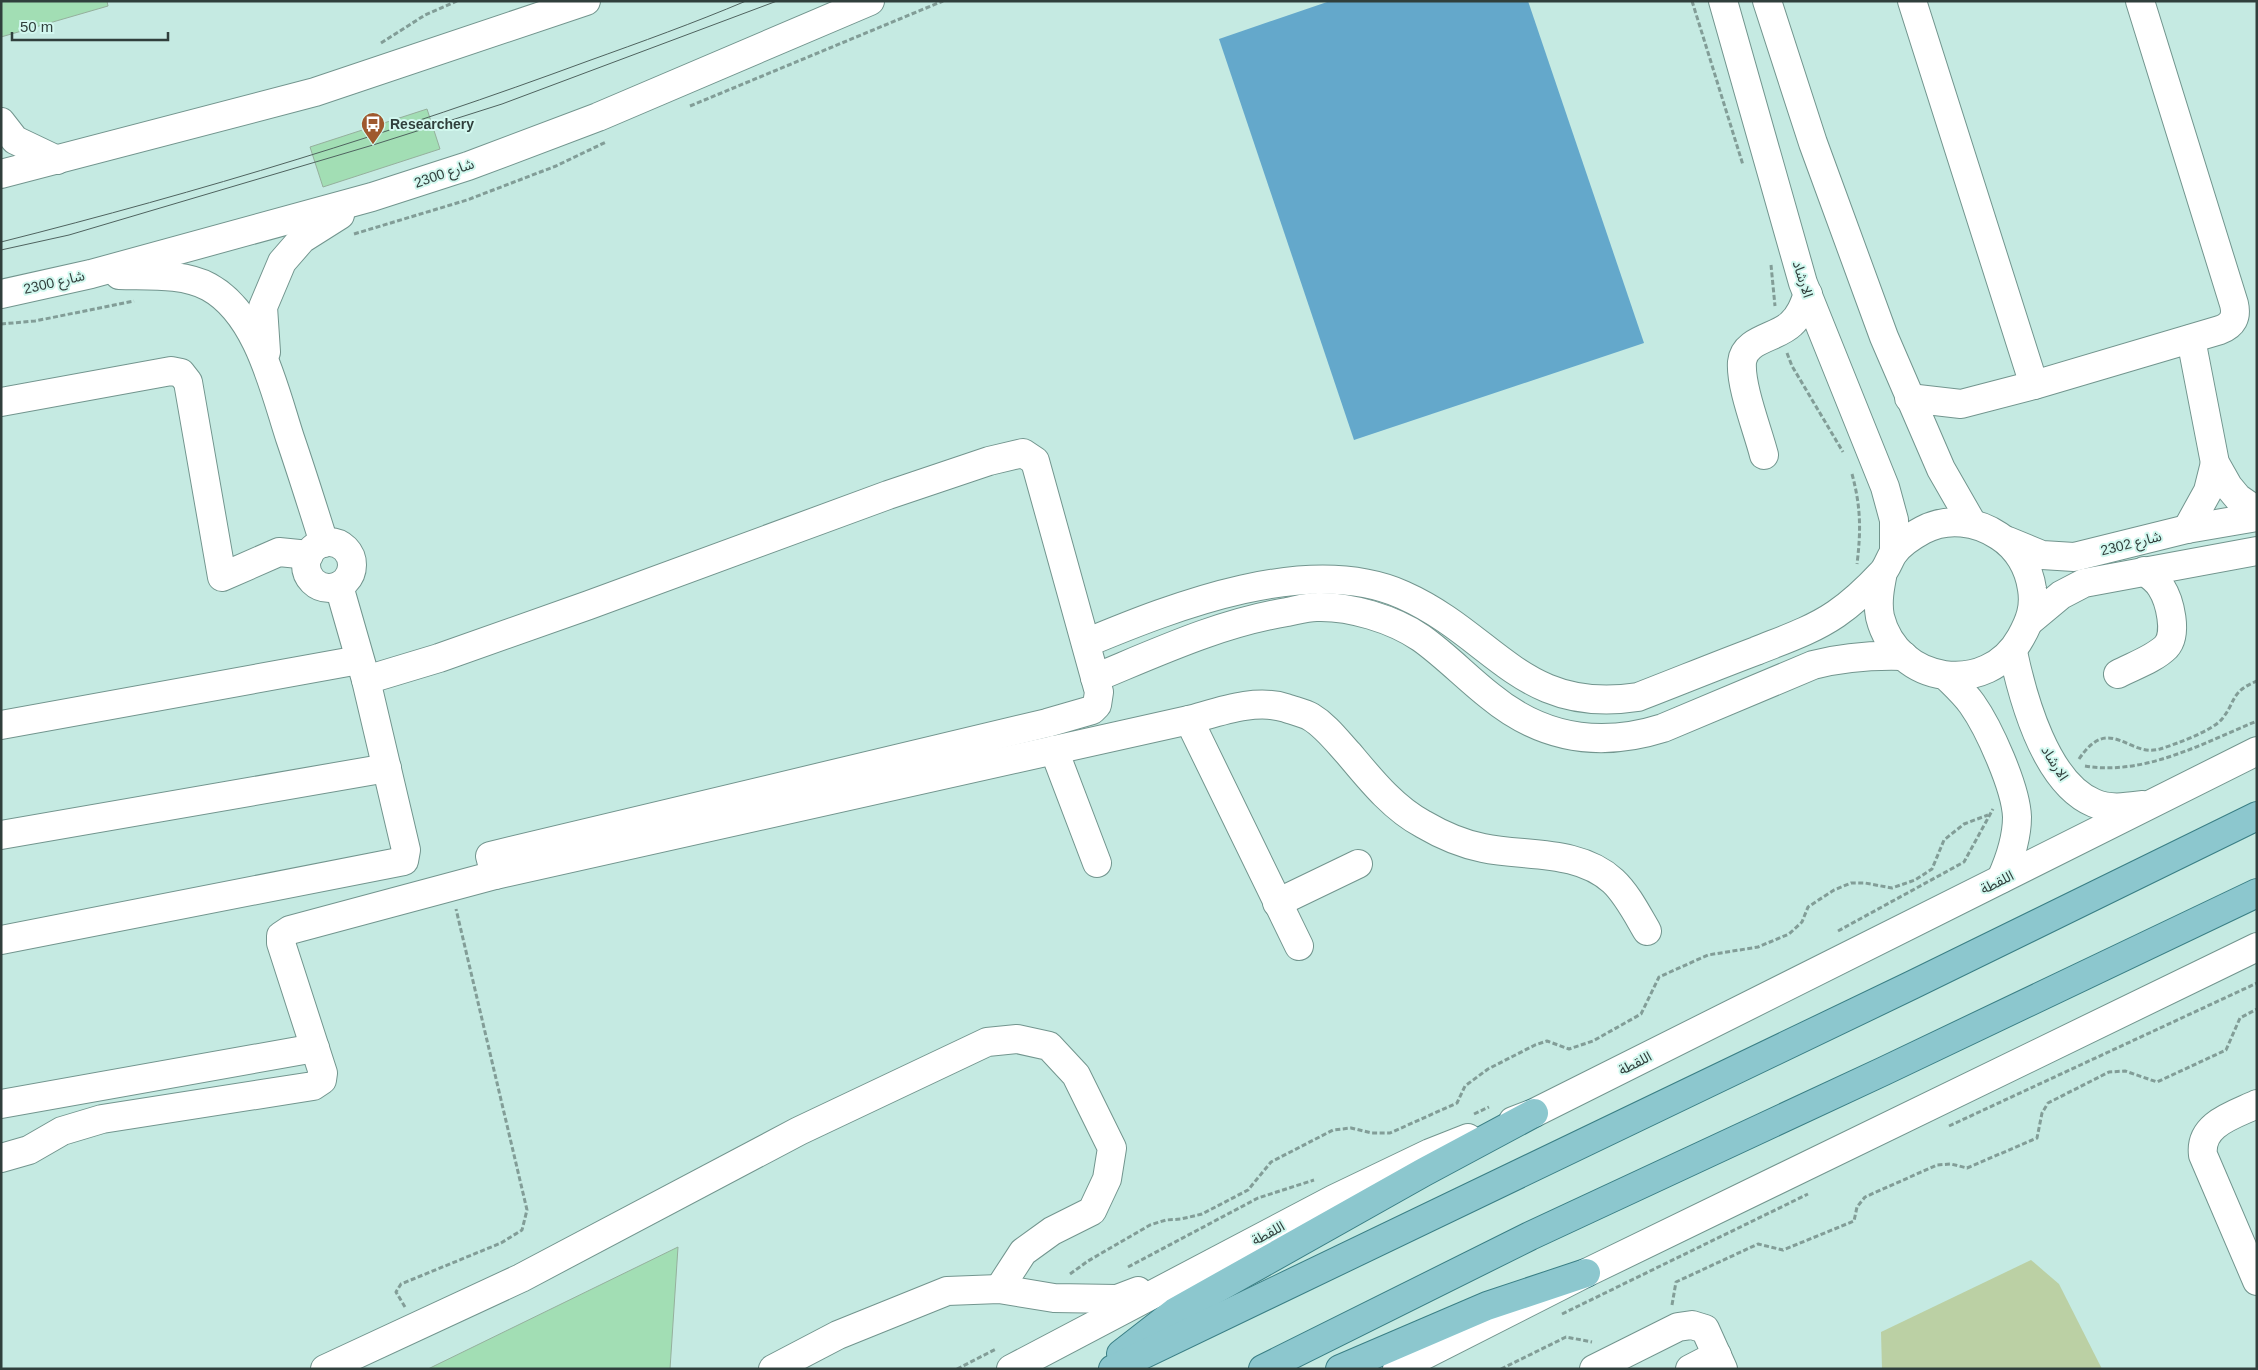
<svg xmlns="http://www.w3.org/2000/svg" width="2258" height="1370" font-family="Helvetica,'Noto Sans Arabic',sans-serif">
  <style>
    .green { fill: #bbd0a4 }
    .water { fill: #64a8cb }
    .building { fill: #a2deb4; stroke: #95b09d }
    .lines { fill: none; stroke-linecap: round; stroke-linejoin: round }
    .minor-casing { stroke: #72958e; stroke-width: 30 }
    .major-casing { stroke: #3a7f85; stroke-width: 30 }
    .path { stroke: #829d97; stroke-width: 3; stroke-dasharray: 5 2.5; stroke-linecap: butt }
    .minor { stroke: #fff; stroke-width: 28 }
    .major { stroke: #8cc7ce; stroke-width: 28 }
    .tram { stroke: #4f635f; stroke-width: 1 }
    .labels { text-anchor: middle; dominant-baseline: central; stroke-width: 4; stroke-linejoin: round; paint-order: stroke }
    .poi-label { font-size: 14px; font-weight: bold; fill: #303f3c; stroke: #d2f8ef; text-anchor: start }
    .street-label { font-size: 14px; fill: #303f3c; stroke: #d2f8ef }
  </style>
  <rect width="100%" height="100%" fill="#c5eae2"/>
  <polygon class="green" points="2031,1260 2059,1284 2102,1369 1882,1369 1881,1332"/>
  <polygon class="water" points="1330,1 1528,1 1644,343 1354,440 1219,39"/>
  <g class="building">
    <polygon points="1,1 107,1 108,6 1,37"/>
    <polygon points="427,109 440,149 323,187 310,147"/>
    <polygon points="678,1247 670,1369 428,1369"/>
  </g>
  <g class="lines">
    <g class="minor-casing">
      <g id="minor">
        <polyline points="1723,1 1803,283 1885,487 1894,520 1894,552"/>
        <polyline points="1767,1 1813,143 1884,337 1941,469 1972,523"/>
        <path d="M1912,1L2034,385L2220,330C2233,325 2237,317 2234,304L2140,1"/>
        <polyline points="1,122 15,140 57,160"/>
        <polyline points="1,174 315,92 586,1"/>
        <path d="M119,275C148,276 183,273 209,287C258,314 274,389 290,438C302,473 313,508 324,543"/>
        <polyline points="1,294 91,274 372,197 468,166 598,117 870,1"/>
        <polyline points="2191,339 2215,463 2228,486 2238,498 2257,511"/>
        <polyline points="266,352 263,307 282,262 302,239 340,215"/>
        <polyline points="1909,398 1961,404 2034,385"/>
        <polyline points="1,402 171,371 181,373 188,382 222,577 279,552 309,555"/>
        <path d="M1764,455C1758,431 1740,386 1742,362C1744,339 1777,338 1791,324C1800,316 1804,305 1808,294"/>
        <polyline points="2187,529 2208,491 2215,463"/>
        <polyline points="2008,541 2042,555 2074,557 2187,529 2257,517"/>
        <circle cx="329" cy="565" r="23"/>
        <polyline points="2031,620 2061,595 2084,583 2257,551"/>
        <path d="M1086,643C1175,606 1309,553 1403,595C1495,636 1522,715 1638,697C1677,682 1716,666 1756,651C1783,640 1811,631 1836,614C1852,603 1868,588 1882,573C1887,568 1889,560 1893,554C1900,543 1912,536 1923,530C1947,517 1977,521 1999,536C2018,548 2029,568 2032,589C2035,607 2030,621 2021,637C1988,697 1897,685 1880,617C1877,602 1880,587 1883,572"/>
        <path d="M2013,652C2023,699 2046,783 2094,803C2110,810 2127,807 2143,805"/>
        <path d="M2118,674C2133,666 2154,659 2166,647C2178,634 2170,601 2161,587C2157,580 2151,576 2144,571"/>
        <path d="M1946,676C1955,685 1964,693 1972,704C1989,728 2016,788 2017,817C2017,839 2010,859 2001,879"/>
        <path d="M1095,678C1158,652 1220,623 1287,612C1297,610 1307,607 1317,607C1350,606 1393,619 1421,638C1445,655 1467,678 1490,696C1542,739 1600,748 1663,728L1813,665C1844,657 1872,655 1904,656"/>
        <polyline points="366,680 439,658 589,605 888,495 989,461 1023,453 1035,461 1099,692 1097,705 1092,710 1047,723 490,856 495,875"/>
        <polyline points="1189,720 1299,946"/>
        <polyline points="1,725 359,660"/>
        <polyline points="1054,750 1097,863"/>
        <polyline points="1,835 387,768"/>
        <polyline points="1277,903 1358,864"/>
        <polyline points="1,940 404,861 406,850 366,680 339,586"/>
        <polyline points="1,1104 315,1048"/>
        <path d="M2257,1104C2234,1115 2199,1124 2203,1155L2257,1281"/>
        <polyline points="1513,1121 1534,1113 2257,751"/>
        <path d="M1,1158L29,1150L62,1131L102,1119L313,1086L322,1080L323,1073L281,943V936L290,930L495,875L1189,720C1219,712 1255,698 1286,708C1294,711 1304,713 1311,717C1326,726 1337,741 1349,754C1370,779 1393,808 1423,824C1440,834 1463,844 1483,848C1525,857 1578,849 1613,881C1627,894 1637,914 1647,931"/>
        <polyline points="325,1369 521,1278 799,1131 987,1042 1017,1039 1049,1046 1076,1075 1112,1148 1107,1179 1092,1211 1052,1231 1023,1252 999,1289"/>
        <polyline points="773,1369 838,1335 947,1291 999,1289 1054,1298 1117,1299 1138,1291"/>
        <polyline points="1011,1369 1334,1199 1430,1153 1468,1138"/>
        <polyline points="1397,1369 1586,1273 2257,947"/>
        <polyline points="1594,1369 1678,1327 1692,1325 1705,1329 1723,1369"/>
        <polyline points="1690,1369 1717,1355"/>
      </g>
    </g>
    <g class="major-casing">
      <g id="major">
        <polyline points="1121,1354 1175,1312 1424,1172 1534,1113"/>
        <polyline points="1113,1369 1912,985 2257,816"/>
        <polyline points="1263,1369 1530,1236 1884,1071 2257,893"/>
        <polyline points="1340,1369 1487,1306 1586,1273"/>
      </g>
    </g>
    <g class="path">
      <polyline points="1692,1 1743,165"/>
      <polyline points="381,43 425,15 457,1"/>
      <polyline points="690,106 943,1"/>
      <polyline points="354,234 467,200 556,166 606,142"/>
      <polyline points="1771,265 1775,306"/>
      <polyline points="1,324 35,321 134,301"/>
      <polyline points="1787,353 1792,366 1843,452"/>
      <path d="M1852,474C1861,507 1861,531 1857,564"/>
      <path d="M2079,759C2110,713 2128,758 2160,749C2176,744 2212,731 2222,719C2237,700 2230,692 2257,681"/>
      <path d="M2085,766C2145,776 2203,743 2257,721"/>
      <polyline points="1838,931 1964,862 1993,809"/>
      <polyline points="1474,1114 1489,1107"/>
      <polyline points="1949,1126 2257,983"/>
      <polyline points="1128,1267 1258,1198 1314,1180"/>
      <polyline points="1070,1274 1088,1261 1150,1225 1166,1220 1181,1219 1202,1214 1248,1190 1271,1162 1333,1130 1351,1128 1372,1133 1390,1133 1457,1103 1465,1086 1488,1069 1535,1045 1547,1041 1569,1049 1593,1041 1641,1014 1659,977 1708,955 1758,947 1789,934 1802,922 1808,907 1834,890 1851,883 1865,883 1892,888 1915,880 1932,869 1944,840 1964,824 1988,815"/>
      <polyline points="1672,1305 1676,1282 1758,1244 1783,1250 1854,1221 1857,1207 1865,1197 1937,1165 1951,1164 1967,1168 2037,1138 2042,1113 2048,1103 2109,1072 2125,1071 2157,1082 2226,1050 2240,1018 2257,1009"/>
      <polyline points="405,1307 396,1292 401,1284 501,1243 522,1230 527,1210 456,909"/>
      <polyline points="1562,1314 1808,1194"/>
      <polyline points="957,1369 996,1349"/>
      <polyline points="1501,1369 1566,1337 1592,1342"/>
    </g>
    <use href="#minor" class="minor"/>
    <use href="#major" class="major"/>
    <g class="tram">
      <path d="M1,242C200,192 396,132 588,61C641,42 694,23 746,1"/>
      <polyline points="1,250 69,235 373,145 502,104 777,1"/>
    </g>
  </g>
  <defs>
    <g id="bus-pin" transform="scale(1.25)"><path d="M0 17L-7.5 6A9.5 9.5 0 1 1 7.5 6Z" fill="#9f592e" stroke="#d2f8ef"/><path d="M-5-6H5V4H4V6H2V4H-2V6H-4V4H-5ZM-3.5-4V0h7V-4ZM-3.5 1.2v1.5H-2V1.2ZM2 1.2v1.5H3.5V1.2Z" fill="#fff"/></g>
  </defs>
  <g fill-rule="evenodd">
    <use href="#bus-pin" x="373" y="124"/>
  </g>
  <g class="labels">
    <g class="poi-label">
      <text x="390" y="124">Researchery</text>
    </g>
    <g class="street-label">
      <text transform="translate(444 173) rotate(-19)">شارع 2300</text>
      <text transform="translate(1803 279) rotate(72)">الارشاد</text>
      <text transform="translate(54 282) rotate(-13)">شارع 2300</text>
      <text transform="translate(2131 543) rotate(-14)">شارع 2302</text>
      <text transform="translate(2055 763) rotate(58)">الارشاد</text>
      <text transform="translate(1997 882) rotate(-26)">اللقطة</text>
      <text transform="translate(1635 1063) rotate(-27)">اللقطة</text>
      <text transform="translate(1268 1233) rotate(-28)">اللقطة</text>
    </g>
  </g>
  <rect width="2258" height="1370" fill="none" stroke="#303f3c" stroke-width="5"/>
  <path d="M12 32v8h156v-8" fill="none" stroke="#303f3c" stroke-width="2.5"/>
  <text x="20" y="32" font-size="15" fill="#303f3c" stroke="#d2f8ef" stroke-width="4" paint-order="stroke">50 m</text>
</svg>
